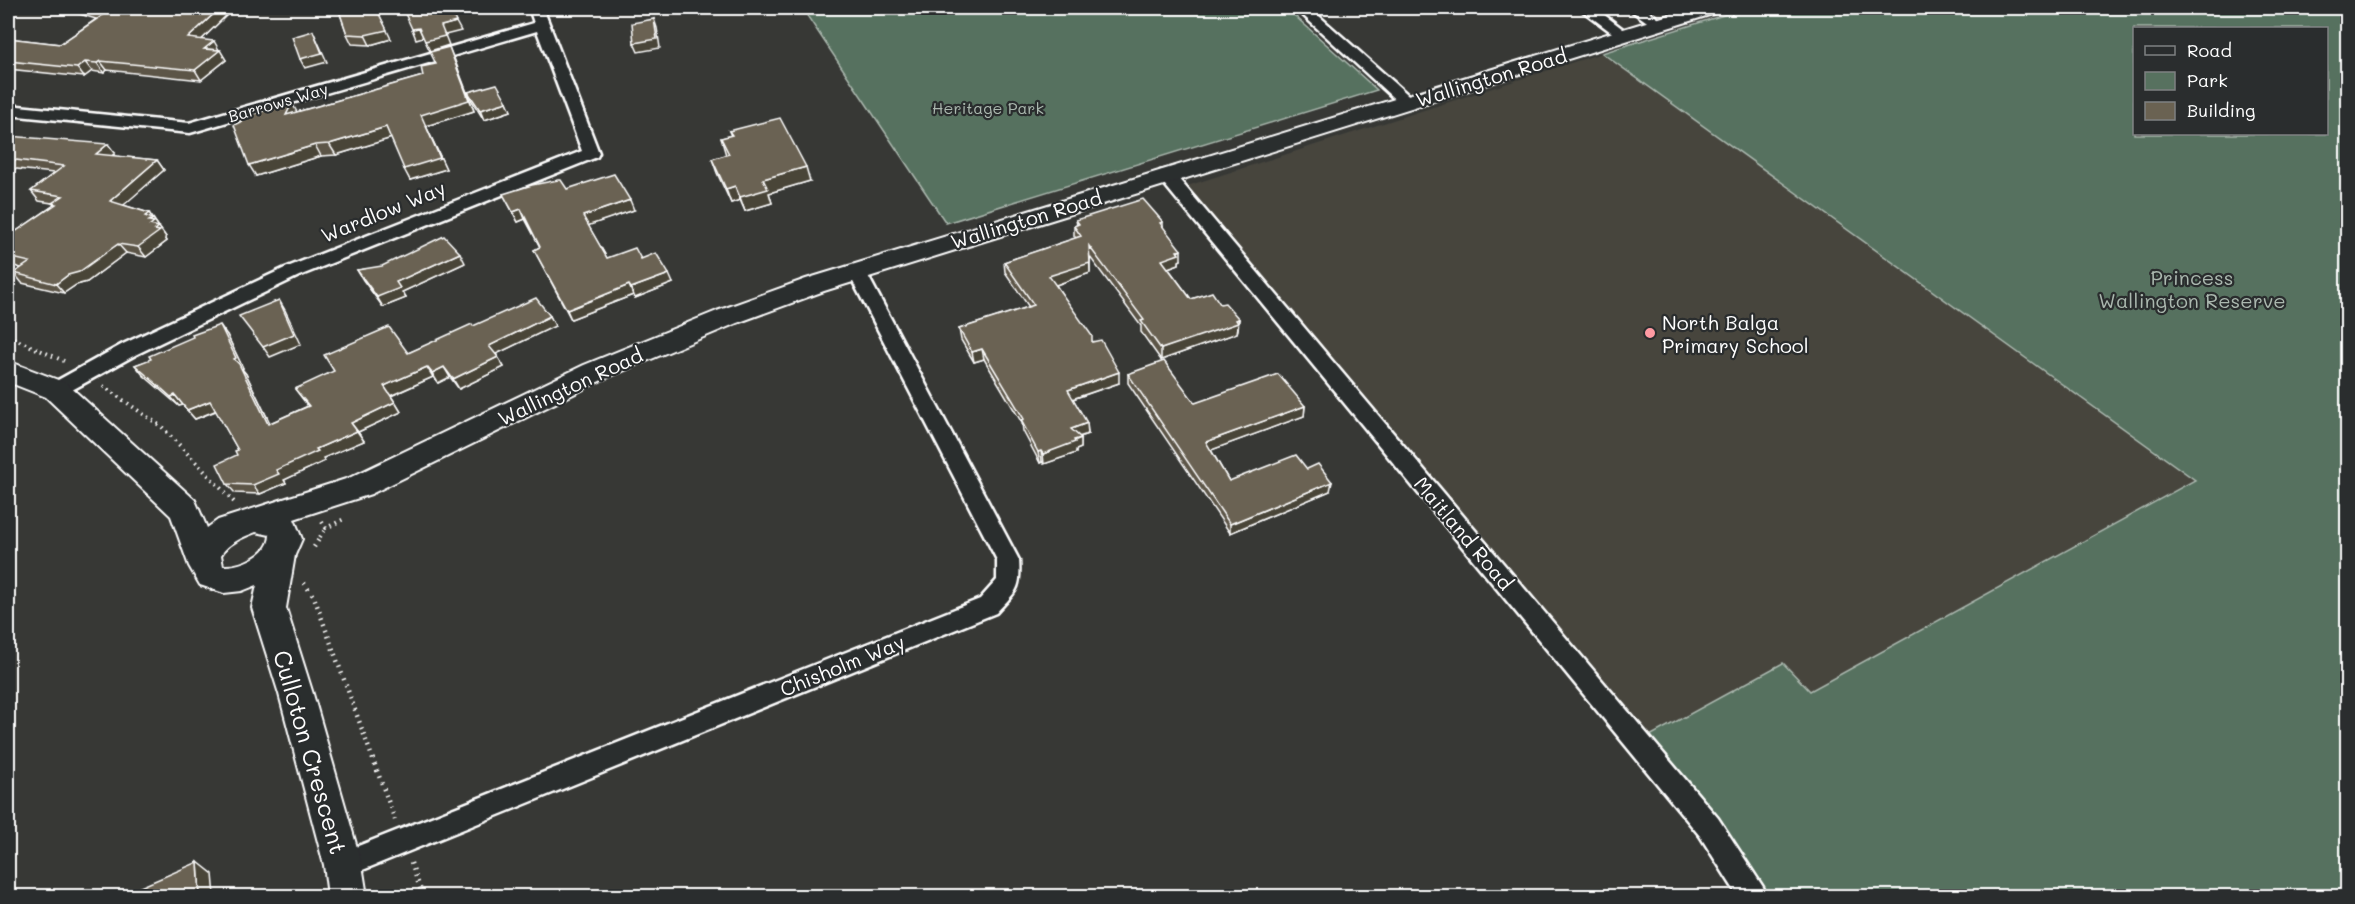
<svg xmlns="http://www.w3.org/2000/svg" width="2355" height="904" font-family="Mali,sans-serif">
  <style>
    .built { fill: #46453e }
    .green { fill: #57715f; stroke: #abb8af; stroke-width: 1.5; fill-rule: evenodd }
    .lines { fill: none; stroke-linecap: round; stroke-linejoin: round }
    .street-casing { stroke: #fff; stroke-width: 5 }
    .secondary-casing { stroke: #fff; stroke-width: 4 }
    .path-far2 { stroke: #fff; stroke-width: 3; stroke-dasharray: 1.5 4; stroke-linecap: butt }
    .path-far1 { stroke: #fff; stroke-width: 4; stroke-dasharray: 1.5 4.5; stroke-linecap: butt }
    .path { stroke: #fff; stroke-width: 4.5; stroke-dasharray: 1.5 5; stroke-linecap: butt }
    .street { fill: #2a2d2e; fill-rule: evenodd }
    .secondary { fill: #2a2d2e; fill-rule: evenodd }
    .wall { fill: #5b5447; stroke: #fff; stroke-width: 1.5 }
    .shaded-wall { fill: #4a4539; stroke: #fff; stroke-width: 1.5 }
    .building { fill: #6a6252; stroke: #fff; stroke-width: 1.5 }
    .poi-dot { fill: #ff9aa2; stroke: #2a2d2e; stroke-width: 2 }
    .labels { text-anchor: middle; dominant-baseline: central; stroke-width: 4.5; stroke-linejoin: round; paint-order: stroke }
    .far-street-label { font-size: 16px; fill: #fff; stroke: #2a2d2e }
    .far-park-label { font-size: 16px; fill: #abb8af; stroke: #2a2d2e }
    .street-label { font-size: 20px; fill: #fff; stroke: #2a2d2e }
    .park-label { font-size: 20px; fill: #abb8af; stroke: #2a2d2e }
    .poi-label { font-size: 20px; fill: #fff; stroke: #2a2d2e; text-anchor: start }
    .near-street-label { font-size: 24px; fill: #fff; stroke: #2a2d2e }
  </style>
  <rect width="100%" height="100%" fill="#373835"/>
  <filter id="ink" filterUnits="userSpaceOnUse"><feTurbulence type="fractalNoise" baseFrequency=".0167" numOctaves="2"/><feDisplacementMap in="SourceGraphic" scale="12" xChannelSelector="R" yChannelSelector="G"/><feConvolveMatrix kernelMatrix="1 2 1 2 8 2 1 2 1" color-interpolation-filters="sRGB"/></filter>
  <g filter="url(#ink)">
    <polygon class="built" points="1602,53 2196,480 1810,691 1783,663 1646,738 1187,186"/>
    <g class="green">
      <polygon points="802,8 1286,8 1377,90 946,223"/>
      <path d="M1746,8H2347V896H1767L1737,847L1646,738L1783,663L1810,691L2195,480L1602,53ZM2134,28H2326V134H2134Z"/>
    </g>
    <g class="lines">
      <g class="street-casing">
        <g id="street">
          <polygon points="529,8 543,8 599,153 597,157 299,276 137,354 63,395 56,397 49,395 46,390 49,385 123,344 285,268 582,151 537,31 190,133 8,115 8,105 189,123 534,23"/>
          <polygon points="1295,8 1310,8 1414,100 1416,103 1414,106 1402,106"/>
          <polygon points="1579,8 1595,8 1631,35 1629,38 1619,38"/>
          <polygon points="1628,8 1644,8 1666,24 1664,27 1654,27"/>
          <polygon points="1166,170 1172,171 1718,818 1763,887 1766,896 1738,896 1700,836 1160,179 1157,175 1160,171"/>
          <path d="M857,266L864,268L866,272L1019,560C1021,591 1016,591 996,613L343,878L333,874L330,865L333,856L980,599L997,580V560L848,272L850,268Z"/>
        </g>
      </g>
      <g class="secondary-casing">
        <path id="secondary" d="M1692,8H1722L1719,12L824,291L737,323L604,379L371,494L294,519L302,539L295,555L286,608L313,694L362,865L367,896H328L324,865L279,694L252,608L257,585L242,591L224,593L200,585L189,566L171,516L46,397L8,382V361L66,383L195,500L207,528L218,520L349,478L584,365L717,311L806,279ZM256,532L270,535C270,555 240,567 223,566L221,555C228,543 243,537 256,532Z"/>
      </g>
      <polyline class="path-far2" points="1731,14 1753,8"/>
      <g class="path-far1">
        <polyline points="8,336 64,361"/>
        <polyline points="103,386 162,427 234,502"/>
        <polyline points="322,522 326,528 346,518"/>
        <polyline points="320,537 326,528"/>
      </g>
      <g class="path">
        <polyline points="314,547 321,536"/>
        <polyline points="304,583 314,597 395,820"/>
        <polyline points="411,863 423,896"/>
      </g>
      <use href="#street" class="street"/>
      <use href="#secondary" class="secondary"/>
    </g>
    <g class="wall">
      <polygon points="60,8 234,8 202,39 219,50 226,60 201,80 107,70 104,73 92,71 84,77 8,69 8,38 60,44 96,19"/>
      <polygon points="338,8 391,39 370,45 352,44 347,34"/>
      <polygon points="454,58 474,111 426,126 446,169 410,180 391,138 336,155 321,156 256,176 297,112 423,76"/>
      <polygon points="468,92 507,102 511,111 484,120 472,101"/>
      <polygon points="729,131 810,181 769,193 772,203 745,211 740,200 731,203 717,173 712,159 726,155 721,138 731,136"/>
      <polygon points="8,136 115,153 113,156 157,160 164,170 123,205 149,213 166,237 165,238 167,241 146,257 126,253 87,282 76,285 64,293 22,283 14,273 21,268 8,264 8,231 15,232 54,205 52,203 39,201 31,191 54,173 8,168"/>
      <polygon points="567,189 634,210 588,225 607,258 641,259 673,283 635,298 633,295 571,319 534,250 540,247 525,219 518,222 503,194"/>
      <polygon points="1076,220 1163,222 1163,228 1181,260 1179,261 1179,264 1168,268 1191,299 1220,304 1239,319 1238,330 1237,333 1161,360 1141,332 1141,326 1090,257 1090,273 1056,285 1119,383 1073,399 1087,423 1088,434 1079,437 1081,438 1081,448 1076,450 1076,453 1044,464 1042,462 1040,463 1023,431 1022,423 984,359 974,362 961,340 959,329 1029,307 1005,272 1004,262 1076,238 1074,236 1074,226 1077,225"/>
      <polygon points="465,263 402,292 406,298 383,307 363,280 357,270"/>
      <polygon points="550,316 555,326 496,354 504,367 459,389 450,377 438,383 433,377 391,396 401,412 358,432 364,441 323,458 325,461 284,480 286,483 260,494 235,493 227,484 237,455 238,450 216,411 195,419 183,405 179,406 143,375 135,365 227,335 243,368 242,369 246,374 270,423 308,406 295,389 408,353 473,326"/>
      <polygon points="1128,374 1195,403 1305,406 1304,416 1211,450 1229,481 1307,469 1330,491 1230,533 1128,383"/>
    </g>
    <g class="shaded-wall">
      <polygon points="220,8 234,8 194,47 188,38"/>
      <polygon points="376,8 391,39 370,45 365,35"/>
      <polygon points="654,19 657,28 660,48 638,52 634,43"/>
      <polygon points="456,22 461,31 445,35 449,45 430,51 425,41 441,26"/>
      <polygon points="419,28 423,37 416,39 412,29"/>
      <polygon points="313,31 327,62 305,68 300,59"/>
      <polygon points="214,41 219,50 204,49"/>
      <polygon points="449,47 474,111 426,126 446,169 410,180 404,169 421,115"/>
      <polygon points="220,50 226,60 201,80 195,70"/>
      <polygon points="100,61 107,70 104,73 97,63"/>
      <polygon points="85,62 92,71 84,77 77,68"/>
      <polygon points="507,102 511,111 484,120 480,110"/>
      <polygon points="292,103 298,114 286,115"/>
      <polygon points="386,127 392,138 336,155 329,144"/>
      <polygon points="108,144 115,153 103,163 96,154"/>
      <polygon points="315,145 321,156 256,176 249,165"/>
      <polygon points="157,160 164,170 117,211 110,201"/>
      <polygon points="806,167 810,181 769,193 772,203 745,211 740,197 763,179"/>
      <polygon points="735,186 740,200 731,203 726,189"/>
      <polygon points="630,200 634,210 587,226 583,216"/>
      <polygon points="521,209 525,219 518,222 513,212"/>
      <polygon points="149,213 166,237 165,238 167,241 146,257 138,247 145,216"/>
      <polygon points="118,244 126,253 87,282 76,285 64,293 56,284 68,275"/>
      <polygon points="1089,246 1090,273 1050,287 1049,276"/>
      <polygon points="1181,250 1181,260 1179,261 1179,264 1162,270 1162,260"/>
      <polygon points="460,253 465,263 402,292 406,298 383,307 377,297 396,282"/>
      <polygon points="669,274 673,283 635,298 631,288"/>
      <polygon points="629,285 633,295 571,319 567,310"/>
      <polygon points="279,300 285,310 301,344 270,357 263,347"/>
      <polygon points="550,316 555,326 494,355 489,346"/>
      <polygon points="1239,319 1237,333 1161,360 1161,349"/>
      <polygon points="220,325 227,335 243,368 242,369 246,374 275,434 268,424 234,359"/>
      <polygon points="982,349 984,359 974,362 972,352"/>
      <polygon points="498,357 504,367 459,389 453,379"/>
      <polygon points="427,367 433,377 390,396 384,386"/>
      <polygon points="444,367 450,377 438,383 432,373"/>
      <polygon points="1119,372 1119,383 1069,400 1068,390"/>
      <polygon points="175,395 183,405 179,406 171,397"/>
      <polygon points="210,401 217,410 195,419 187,410"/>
      <polygon points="395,402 401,412 358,432 351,423"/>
      <polygon points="1305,406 1304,416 1206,452 1206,442"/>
      <polygon points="1087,423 1088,434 1072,439 1071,429"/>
      <polygon points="357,431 364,441 323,458 325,461 284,480 286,483 260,494 253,485 276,470 316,449"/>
      <polygon points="1081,438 1081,448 1076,450 1076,453 1044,464 1043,454"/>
      <polygon points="1041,451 1042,462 1040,463 1038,452"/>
      <polygon points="1332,482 1330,491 1230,533 1230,524"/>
      <polygon points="198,862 213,874 215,897 200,897"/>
    </g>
    <g class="building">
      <polygon points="81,8 220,8 188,38 214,41 204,49 220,50 195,70 100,61 97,63 85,62 77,68 8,61 8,38 60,44 103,15"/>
      <polygon points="338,8 376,8 387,30 365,35 347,34"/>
      <polygon points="408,8 450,8 456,22 441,26 445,36 425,41 419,28 412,29 403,9"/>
      <polygon points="654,19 657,39 634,43 632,23"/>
      <polygon points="313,31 322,53 300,59 292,37"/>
      <polygon points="449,47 469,100 421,115 440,158 404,169 386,127 329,144 315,145 249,165 234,125 242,121 241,117 292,103 286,115 423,76 421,67 436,64 430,52"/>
      <polygon points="497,84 507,102 480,110 468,92"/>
      <polygon points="780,118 806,167 763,179 768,189 740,197 735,186 726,189 712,159 729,154 721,138 732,135 729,131"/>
      <polygon points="8,136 108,144 96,154 157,160 110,201 149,213 145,216 153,219 149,221 154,222 150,225 159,227 155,230 160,231 138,247 118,244 79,272 68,275 56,284 14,273 30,262 8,257 8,231 15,232 56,204 52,203 63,196 31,191 64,166 8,159"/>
      <polygon points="614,174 630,200 583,216 607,258 635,248 641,259 656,253 669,274 631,288 629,285 567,310 534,250 540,247 521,209 513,212 503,194 532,185 558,180 561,180 567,189"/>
      <polygon points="1143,199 1163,222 1160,223 1181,250 1177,251 1179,254 1162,260 1191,299 1212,292 1220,304 1225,303 1239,319 1236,320 1238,323 1161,349 1141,321 1144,320 1089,246 1090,263 1049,276 1092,336 1092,342 1101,340 1119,372 1068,390 1087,423 1071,429 1081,438 1074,440 1075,442 1043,454 1041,451 1038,452 1021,420 1024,419 982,349 972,352 959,329 1034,305 1004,262 1081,236 1074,226 1079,224 1076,220"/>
      <polygon points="444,236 460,253 396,282 400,288 377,297 357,270 382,266"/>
      <polygon points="536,298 550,316 489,346 498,357 453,379 444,367 432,373 427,367 384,386 395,402 351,423 357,431 316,449 318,451 276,470 279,474 253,485 227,484 217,464 237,455 235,451 238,450 210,401 187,410 175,395 171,397 135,365 151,359 149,356 193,337 192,335 220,325 236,358 234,359 239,364 268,424 309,406 295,389 334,371 324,355 389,327 408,353 472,324 473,326"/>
      <polygon points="279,300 294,334 263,347 239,316"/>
      <polygon points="1164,361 1195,403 1278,374 1305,406 1206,442 1229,481 1296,455 1307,469 1318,464 1332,482 1230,524 1128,374"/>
      <polygon points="198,862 200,897 132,897 131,891"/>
    </g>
  </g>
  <circle class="poi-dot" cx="1650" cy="333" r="6"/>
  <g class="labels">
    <g class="far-street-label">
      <text transform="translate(278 102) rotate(-16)">Barrows Way</text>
    </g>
    <g class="far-park-label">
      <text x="988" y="107">Heritage Park</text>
    </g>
    <g class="street-label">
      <text transform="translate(1491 77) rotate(-17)">Wallington Road</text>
      <text transform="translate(383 211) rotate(-22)">Wardlow Way</text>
      <text transform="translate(1026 219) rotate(-17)">Wallington Road</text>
      <text transform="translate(570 386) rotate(-25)">Wallington Road</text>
      <text transform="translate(1464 533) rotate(50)">Maitland Road</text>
      <text transform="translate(842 665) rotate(-22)">Chisholm Way</text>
    </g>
    <g class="park-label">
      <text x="2192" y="277">Princess<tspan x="2192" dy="23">Wallington Reserve</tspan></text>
    </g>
    <g class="poi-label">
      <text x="1662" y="322">North Balga<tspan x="1662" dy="23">Primary School</tspan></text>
    </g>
    <g class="near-street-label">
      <text transform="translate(311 752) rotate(74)">Culloton Crescent</text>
    </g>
  </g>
  <rect width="2355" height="904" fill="none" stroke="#2a2d2e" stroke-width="30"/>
  <rect x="15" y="15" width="2325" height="874" fill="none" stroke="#fff" stroke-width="2" filter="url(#ink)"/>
  <rect x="2133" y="27" width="195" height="108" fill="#2a2d2e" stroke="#7f8182" stroke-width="1.5"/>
  <rect x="2145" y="46" width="30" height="9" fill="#2a2d2e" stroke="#7f8182" stroke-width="1.5"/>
  <text x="2187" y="57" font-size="18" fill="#ffffff">Road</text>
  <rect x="2145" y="72" width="30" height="18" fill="#57715f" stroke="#7f8182" stroke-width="1.5"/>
  <text x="2187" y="87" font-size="18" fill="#ffffff">Park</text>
  <rect x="2145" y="102" width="30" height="18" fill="#6a6252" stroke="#7f8182" stroke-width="1.5"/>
  <text x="2187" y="117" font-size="18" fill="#ffffff">Building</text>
</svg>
